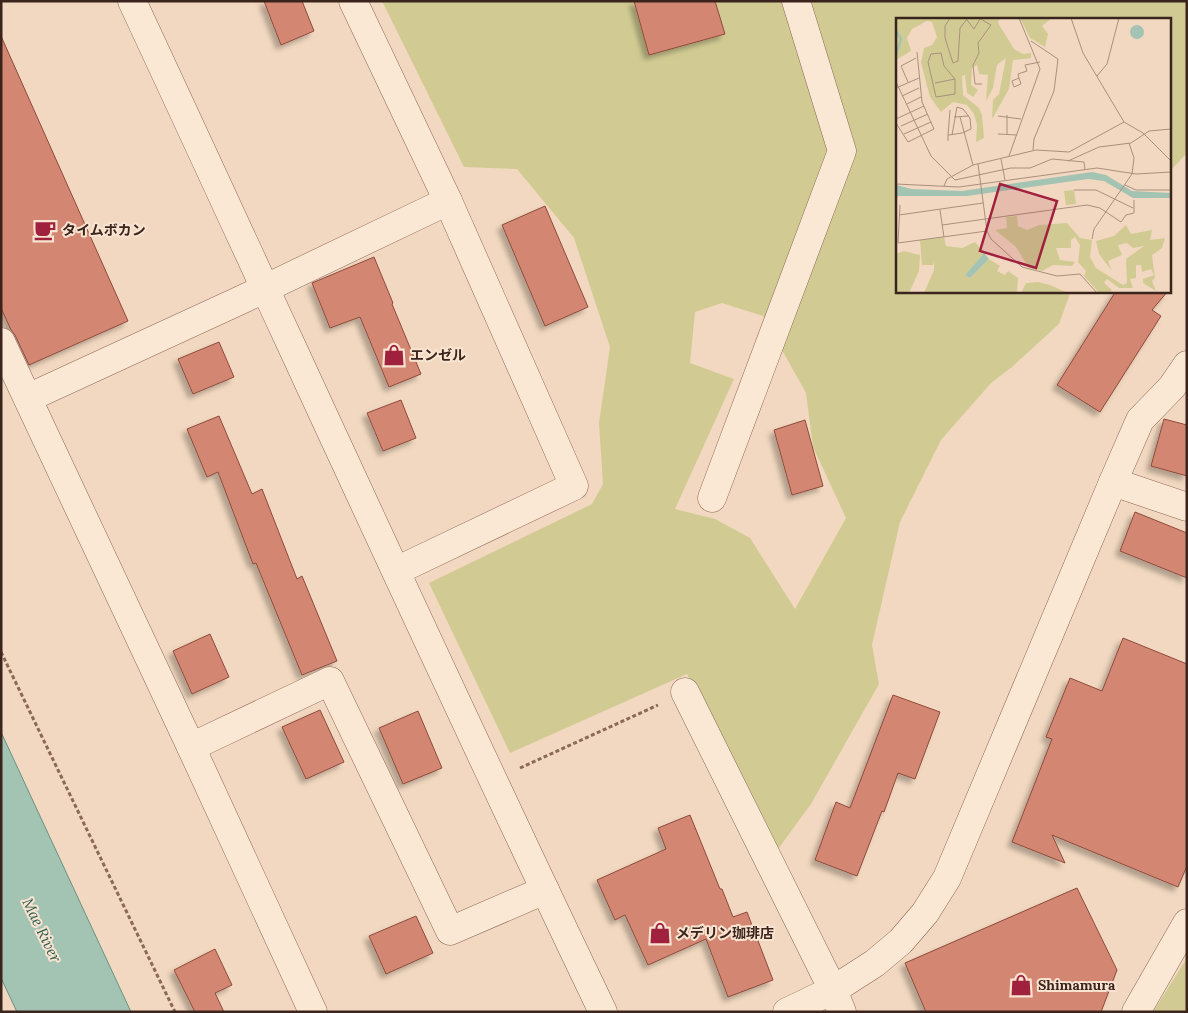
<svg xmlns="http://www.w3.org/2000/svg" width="1188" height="1013" font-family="Lora,'Noto Sans JP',serif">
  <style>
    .green { fill: #d1cb93; fill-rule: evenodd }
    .water { fill: #a3c3b3; stroke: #6a9280 }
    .building { fill: #d38773; stroke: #8e4a3a; filter: url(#shadow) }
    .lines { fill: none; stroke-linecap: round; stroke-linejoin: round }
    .minor-casing { stroke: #8c6856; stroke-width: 29 }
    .path { stroke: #8c6856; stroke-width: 3; stroke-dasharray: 4 2.5; stroke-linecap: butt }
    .minor { stroke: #fbe8d4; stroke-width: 28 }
    .labels { text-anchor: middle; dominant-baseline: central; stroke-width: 4; stroke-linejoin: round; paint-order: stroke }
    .poi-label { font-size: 14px; font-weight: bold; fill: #3b241c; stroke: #f8e4d1; text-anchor: start }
    .water-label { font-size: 15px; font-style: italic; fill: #2a5c4e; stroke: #f8e4d1 }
    .inset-river { fill: none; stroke: #a3c3b3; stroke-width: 2.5 }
    .inset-road { fill: none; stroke: #a9907e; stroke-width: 1 }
    .view { fill: #a0213d; fill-opacity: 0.15; stroke: #a0213d; stroke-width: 2.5 }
    .inset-edge { fill: none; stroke: #3b241c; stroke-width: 2.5 }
  </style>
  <defs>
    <filter id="shadow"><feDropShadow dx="-4.5" dy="4.5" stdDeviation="2.5" flood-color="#0004"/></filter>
  </defs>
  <rect width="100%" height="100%" fill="#f2d8c0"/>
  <g class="green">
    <path d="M382,1H1187V153L1169,172V19H897V291H1071L1059,324L1012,367L991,383L941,440L900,522L872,645L879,684L811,804L773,856L687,674L510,753L429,583L592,504L603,484L599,423L610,347L574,238L517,169L464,167ZM722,303L763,316L806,393L813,447L846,518L795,609L750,538L715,519L675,509L734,379L690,363L695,312Z"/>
    <polygon points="1187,958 1187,1012 1153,1012"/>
  </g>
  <polygon class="water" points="1,732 131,1012 17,1012 1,978"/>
  <g class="building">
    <polygon points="264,1 302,1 314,31 281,45"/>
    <polygon points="634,1 715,1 725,34 649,55"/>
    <polygon points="1,36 128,321 29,365 15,335 11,330 1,308"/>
    <polygon points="545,206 588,307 545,326 502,225"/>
    <polygon points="374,257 393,303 392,304 421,374 389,387 360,317 330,328 312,283"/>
    <polygon points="1116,291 1168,291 1152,310 1161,316 1100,412 1057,385"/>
    <polygon points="219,342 234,377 193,394 178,359"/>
    <polygon points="401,400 416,438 383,451 367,413"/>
    <polygon points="219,416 252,494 262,489 297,579 302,576 337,661 302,675 256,563 253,564 218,472 207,477 187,429"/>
    <polygon points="1164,419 1187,425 1187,476 1151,466"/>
    <polygon points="805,420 823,486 792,495 774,430"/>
    <polygon points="1135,512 1187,533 1187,578 1120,551"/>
    <polygon points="210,634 229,677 192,694 173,651"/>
    <polygon points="1123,638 1187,664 1187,866 1178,887 1052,835 1065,863 1012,842 1052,739 1046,737 1070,678 1102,691"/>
    <polygon points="893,695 940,712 915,779 898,773 884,812 882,811 857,876 815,860 836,802 850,808"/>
    <polygon points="320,710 344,762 306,779 282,727"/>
    <polygon points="418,711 442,768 403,784 379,728"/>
    <polygon points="690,815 720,889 722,889 733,917 747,912 773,980 728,997 706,939 648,965 625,915 615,920 597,880 666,849 658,828"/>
    <polygon points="1077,888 1117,970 1101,1012 926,1012 905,963"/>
    <polygon points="416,916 433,953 386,974 369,936"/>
    <polygon points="215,949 232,985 215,993 224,1012 195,1012 174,970"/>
  </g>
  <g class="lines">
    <g class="minor-casing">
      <g id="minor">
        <path d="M132,1C289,338 442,677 603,1012"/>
        <polyline points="353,1 448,201 574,486 396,571"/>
        <polyline points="1,342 191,747 313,1012"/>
        <polyline points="28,398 243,299 448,201"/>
        <polyline points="1113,482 1187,507"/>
        <polyline points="712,498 842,151 796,1"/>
        <polyline points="685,692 833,990 842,1012"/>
        <polyline points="191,747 330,681 450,931 545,890"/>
        <polyline points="787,1012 833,990 875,963 901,941 925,913 947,878 1113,482 1140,420 1172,387 1187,365"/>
        <polyline points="1136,1012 1187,923"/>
      </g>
    </g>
    <g class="path">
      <polyline points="1,652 175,1012"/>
      <polyline points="520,768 658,705"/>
    </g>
    <use href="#minor" class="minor"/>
  </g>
  <defs>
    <g id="cafe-bare" transform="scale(1.725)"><path d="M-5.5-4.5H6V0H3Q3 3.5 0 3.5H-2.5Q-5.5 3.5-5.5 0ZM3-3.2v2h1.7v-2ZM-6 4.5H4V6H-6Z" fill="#a0213d" stroke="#f8e4d1" stroke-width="2.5" paint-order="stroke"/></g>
    <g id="shop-bare" transform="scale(1.725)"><path d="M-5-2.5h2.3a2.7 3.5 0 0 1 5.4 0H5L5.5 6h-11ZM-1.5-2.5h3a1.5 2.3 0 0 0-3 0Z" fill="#a0213d" stroke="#f8e4d1" stroke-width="2.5" paint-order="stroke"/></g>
  </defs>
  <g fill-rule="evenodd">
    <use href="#cafe-bare" x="45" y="230"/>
    <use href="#shop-bare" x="394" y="355"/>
    <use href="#shop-bare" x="660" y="933"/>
    <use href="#shop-bare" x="1021" y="985"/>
  </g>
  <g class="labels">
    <g class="poi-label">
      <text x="62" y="230">タイムボカン</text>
      <text x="410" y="355">エンゼル</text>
      <text x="676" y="933">メデリン珈琲店</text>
      <text x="1038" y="985">Shimamura</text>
    </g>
    <g class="water-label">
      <text transform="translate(42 930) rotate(64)">Mae River</text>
    </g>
  </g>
  <g transform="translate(896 18)">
    <rect width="275" height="275" fill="#f2d8c0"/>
    <path d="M0,0H104L102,5L118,31L127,36L135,35V40L117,42L113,71L96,101L97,82L103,76L110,40L101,47L97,70L90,83L92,57L83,56L81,47L76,50L75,67L82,72L77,79L71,75L69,57L66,58L67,77L83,90L86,97L88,120L80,124L81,107L78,96L71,87L57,84L45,94L34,79L25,45L28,30L36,27L41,19L36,4L31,3L16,11L11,20L15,33L0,42ZM124,0H156L146,8L152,16L149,29L134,20ZM178,172L180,186L170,187L168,173ZM121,198L122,208L131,212L143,207L171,205L184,220L196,222L194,239L200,250L227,267L231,265L230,241L248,228L237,230L231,225L222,227L226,237L212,243L216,253L203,236L200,223L218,218L230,207L235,216L256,212L254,222L269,220L266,230L256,237L259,260L256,263L260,273L247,265V261L258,257L255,251L246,254L245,247H240V260L234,261L237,270H223L211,261L208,265L216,272L214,275H203L188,258L190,253L182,244L184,227L179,219L175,222V230H160L164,242L179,244L176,248L157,247L146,253L133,250L120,229L99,212L111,210L110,199ZM48,219L50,228L66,230L79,224L88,235L69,257L74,260L93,241L104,248L101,253L109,257L112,253L122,260L121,275H28L38,252V244L37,247H26L24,222ZM8,233L24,237L23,253L13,275H0V236ZM142,264L154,267L172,275H125L130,265Z" fill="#d1cb93"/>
    <path d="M234 14a7 7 0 1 1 14 0a7 7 0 1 1-14 0ZM196,154L210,157L236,173L275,175V180H237L208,163L192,161L71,178H2L0,183V167L16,171L66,173ZM88,235L93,241L74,260L69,257Z" fill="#a3c3b3"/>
    <path class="inset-river" d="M0,13L5,21L0,37"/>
    <path class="inset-road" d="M54,0L49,8V20L57,45L62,43L64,10L71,1M83,0L95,7L82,25L83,35L77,47L79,66H86M175,0L187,35L228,104L247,115L275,143M71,2L78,11L84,1M135,23L162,41L158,73L138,121L137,132M45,35L48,48L59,61V76L40,79L32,44L35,36ZM201,58L211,46L223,0M123,60L116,63L118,69L125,66L123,60L122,56L131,53L129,47L144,44M0,64L35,138L59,162L115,150H134L156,141L188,144L189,152M12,64L5,48L20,40M39,65L59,61M0,70L23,60M6,78L23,70M11,86L25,79M111,97V116M102,98L125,101M58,99L73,98M64,99L77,147M0,101L28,88M0,105L12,124L38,111L26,84L21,34M5,108L32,96M8,116L35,104M102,116L121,117M52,117L54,92M52,123V117H53L66,115L75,111L74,100L67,91L61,89L56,117M113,138L144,51L123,0M105,141L109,162M172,143L203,129L235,125L253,113L275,111M82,146L91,213L95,221L126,249L161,258L184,256L201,275M0,166L63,169L201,150L240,156L275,154M229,167L240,172H275M48,168L51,161L77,147L140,132L173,134L228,104M178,172H200L237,190M4,187L2,225L91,213M44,192L48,219M3,197L87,185M46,207L191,187L204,190L225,204L230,197L238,195V182M196,221L198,211L236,156L238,140L233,125"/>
    <path class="view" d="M104,166L161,183L140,250L84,233Z"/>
    <rect width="275" height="275" class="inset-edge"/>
  </g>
  <rect width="1188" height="1013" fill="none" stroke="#3b241c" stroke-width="5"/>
</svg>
